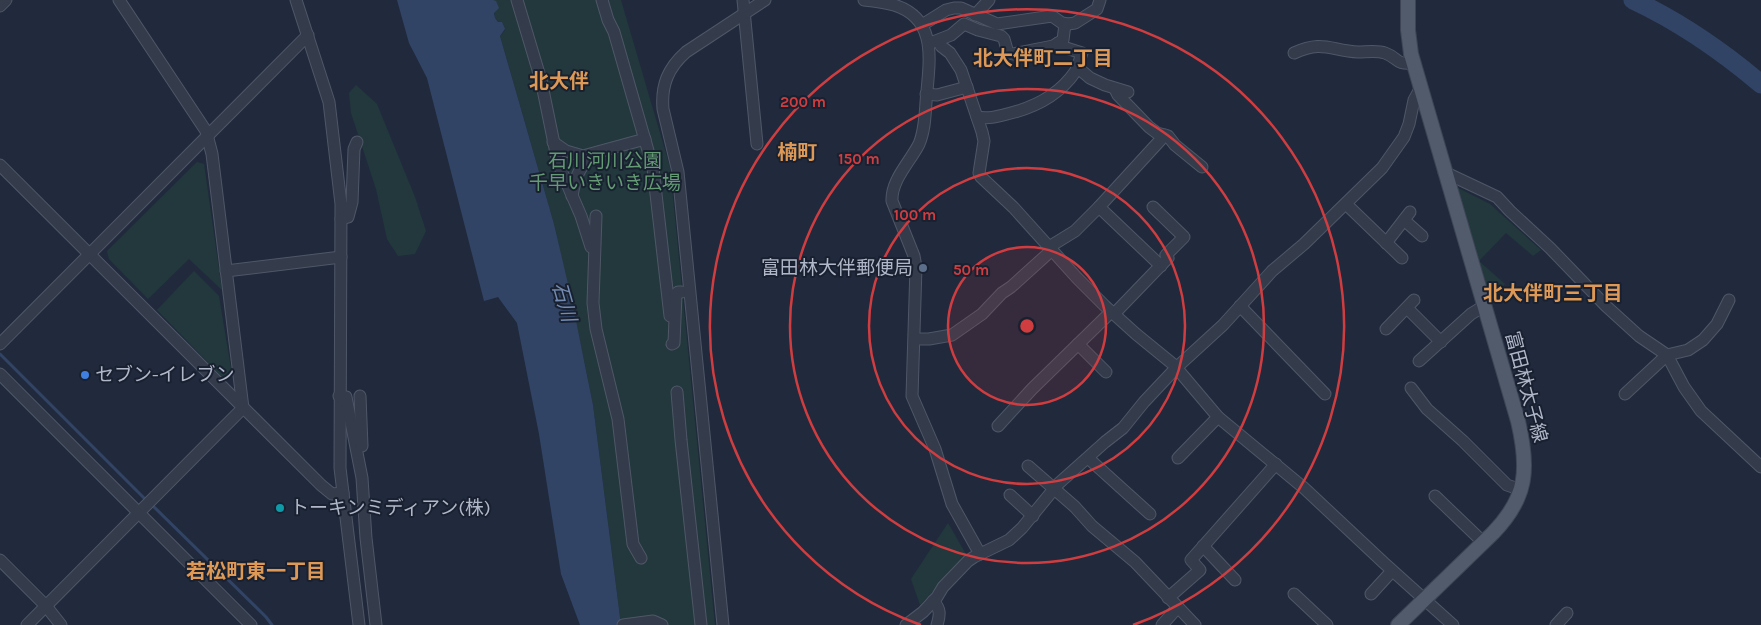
<svg xmlns="http://www.w3.org/2000/svg" width="1761" height="625" font-family="Karla,'Noto Sans JP',sans-serif">
  <style>
    .green { fill: #22383d }
    .water { fill: #324465 }
    .lines { fill: none; stroke-linecap: round; stroke-linejoin: round }
    .stream { stroke: #324465; stroke-width: 3 }
    .river { stroke: #324465; stroke-width: 19 }
    .minor-casing { stroke: #4f5767; stroke-width: 13 }
    .major-casing { stroke: #3d4555; stroke-width: 16 }
    .minor { stroke: #343c4c; stroke-width: 11 }
    .major { stroke: #515b6c; stroke-width: 14 }
    .ring { fill: none; stroke: #d03d40; stroke-width: 2.5 }
    .service-dot { fill: #5c6f8a; stroke: #192130; stroke-width: 2 }
    .shop-dot { fill: #3f7fe0; stroke: #192130; stroke-width: 2 }
    .culture-dot { fill: #0f9aa8; stroke: #192130; stroke-width: 2 }
    .labels { text-anchor: middle; dominant-baseline: central; stroke-width: 4; stroke-linejoin: round; paint-order: stroke }
    .park-label { font-size: 19px; fill: #649b74; stroke: #192130 }
    .poi-label { font-size: 19px; fill: #afb7c8; stroke: #192130; text-anchor: start }
    .street-label { font-size: 19px; fill: #afb7c8; stroke: #192130 }
    .neighbourhood-label { font-size: 20px; font-weight: bold; fill: #d95; stroke: #192130 }
    .water-label { font-size: 20px; font-style: italic; fill: #748bb2; stroke: #192130 }
    .centre { fill: #d03d40; stroke: #192130; stroke-width: 2.5 }
    .ring-label { font-size: 15px; text-anchor: middle; font-weight: bold; fill: #d03d40; stroke: #192130; stroke-width: 4; stroke-linejoin: round; paint-order: stroke }
  </style>
  <rect width="100%" height="100%" fill="#202a3c"/>
  <g class="green">
    <polygon points="493,0 621,0 670,167 715,625 621,625 593,405 585,365 554,224 500,36 505,30 495,18"/>
    <polygon points="356,85 377,104 415,197 426,231 415,254 398,256 387,239 376,189 351,113 349,93"/>
    <polygon points="197,162 204,164 222,290 189,259 148,299 109,259 107,251"/>
    <polygon points="1454,186 1490,204 1541,250 1533,256 1506,233 1479,261 1505,284 1488,302"/>
    <polygon points="194,271 219,296 232,375 225,380 157,310"/>
    <polygon points="948,523 967,556 920,605 911,579"/>
  </g>
  <polygon class="water" points="397,0 493,0 496,1 499,8 494,13 495,18 498,22 502,22 505,29 500,36 554,224 572,301 593,405 621,625 580,625 561,574 539,434 517,323 498,297 484,301 427,78 409,43"/>
  <g class="lines">
    <g class="stream">
      <polyline points="0,354 146,500"/>
      <polyline points="151,504 266,617 272,625"/>
    </g>
    <path class="river" d="M1633,0C1678,21 1723,52 1761,84"/>
    <g class="minor-casing">
      <g id="minor">
        <polyline points="296,0 329,102 341,204 340,468 359,625"/>
        <polyline points="517,0 541,80 558,163 581,216 591,247"/>
        <polyline points="602,0 608,20 614,32 653,168 670,316"/>
        <polyline points="743,0 757,144"/>
        <path d="M864,0C874,1 884,2 894,5C936,18 930,57 927,91C925,108 926,128 919,144C910,162 891,180 892,201L914,256L916,267L912,396L935,449L952,504L980,554"/>
        <polyline points="0,6 6,0"/>
        <polyline points="975,15 989,0"/>
        <polyline points="922,25 946,10 954,8 961,8 997,24 1052,16 1062,23 1068,24 1075,23 1097,9 1100,0"/>
        <polyline points="940,40 941,46 950,53 961,70 982,132 984,141 979,173 981,177 1014,208 1077,278 1105,306 1136,334 1174,365 1218,417 1304,488 1384,563 1453,625"/>
        <polyline points="933,42 951,35 964,24 978,30 1001,36 1004,39 1008,53 1013,54 1053,46 1063,40 1065,24"/>
        <path d="M1294,53C1322,40 1330,50 1358,52C1366,52 1377,50 1385,53C1399,58 1395,65 1413,63"/>
        <polyline points="1077,67 1090,78 1105,85 1128,92"/>
        <polyline points="1115,89 1118,95 1149,127 1157,133 1168,136 1175,145 1202,167"/>
        <polyline points="926,94 937,95 967,87"/>
        <path d="M977,117C988,119 996,117 1007,114C1033,108 1059,95 1075,72C1078,67 1080,59 1082,53L1060,46L1058,43"/>
        <polyline points="553,142 566,151 583,156 645,139"/>
        <polyline points="0,165 321,485 332,494 343,493"/>
        <polyline points="1444,172 1497,197 1510,211 1550,248 1606,306 1639,336 1667,355 1684,387 1701,411 1761,467"/>
        <path d="M572,196C575,178 579,166 594,155"/>
        <polyline points="1346,204 1402,258"/>
        <polyline points="596,216 593,303 596,329 618,419 633,544 641,558"/>
        <polyline points="341,219 348,217 352,202 354,149 357,142"/>
        <polyline points="1404,220 1422,236"/>
        <polyline points="1386,243 1410,212"/>
        <polyline points="1049,247 1075,231 1099,207"/>
        <polyline points="1161,266 1099,207 1165,135"/>
        <polyline points="226,271 341,257"/>
        <polyline points="1240,306 1325,394"/>
        <polyline points="1407,308 1441,342"/>
        <polyline points="1114,314 1168,258 1166,255 1184,237 1153,207"/>
        <polyline points="1386,329 1414,300"/>
        <polyline points="915,339 929,339 952,335 982,314 1002,293 1011,287 1052,250"/>
        <polyline points="0,344 308,35"/>
        <polyline points="672,344 674,343 676,294 678,292 682,292"/>
        <polyline points="1078,344 1106,372"/>
        <polyline points="1419,361 1471,314 1484,306"/>
        <polyline points="0,374 251,625"/>
        <polyline points="1411,388 1427,409 1463,441 1507,485 1521,490"/>
        <polyline points="677,392 681,440 701,625"/>
        <polyline points="1625,394 1667,355 1688,350 1703,340 1717,324 1729,300"/>
        <polyline points="339,396 346,397 362,478 366,538 376,625"/>
        <polyline points="360,396 362,446"/>
        <polyline points="998,426 1032,389 1111,312"/>
        <polyline points="1088,458 1150,514"/>
        <polyline points="1178,458 1218,417"/>
        <polyline points="1028,466 1075,507 1092,526 1135,562 1195,625"/>
        <polyline points="1010,495 1033,516"/>
        <polyline points="1435,496 1484,543"/>
        <polyline points="1203,546 1235,580"/>
        <polyline points="0,560 46,606 61,625"/>
        <polyline points="1294,594 1327,625"/>
        <polyline points="1371,594 1392,571"/>
        <polyline points="1168,598 1200,570 1191,560 1276,464"/>
        <path d="M933,601C941,609 940,615 937,625"/>
        <polyline points="27,625 243,408 212,154 206,131 119,0"/>
        <polyline points="623,625 653,621 662,625"/>
        <path d="M723,625L678,172L663,109C661,85 668,68 686,52L765,0"/>
        <polyline points="906,625 923,612 937,597 943,587 968,561 974,557 1009,540 1022,528 1058,484 1105,442 1123,428 1144,402 1176,368 1223,325 1272,271 1304,244 1382,168 1404,137 1409,124 1414,100 1420,89"/>
        <polyline points="1162,625 1178,607"/>
        <polyline points="1556,625 1567,613"/>
      </g>
    </g>
    <g class="major-casing">
      <path id="major" d="M1398,625L1493,533C1528,497 1529,468 1518,421L1411,54L1408,30V0"/>
    </g>
    <use href="#minor" class="minor"/>
    <use href="#major" class="major"/>
  </g>
  <circle cx="1027" cy="326" r="79" fill="#d03d40" fill-opacity=".12"/>
  <g class="ring">
    <circle cx="1027" cy="326" r="79"/>
    <circle cx="1027" cy="326" r="158"/>
    <circle cx="1027" cy="326" r="237"/>
    <path d="M921 625A317 317 0 1 1 1133 625"/>
  </g>
  <circle class="service-dot" cx="923" cy="268" r="5"/>
  <circle class="shop-dot" cx="85" cy="375" r="5"/>
  <circle class="culture-dot" cx="280" cy="508" r="5"/>
  <g class="labels">
    <g class="park-label">
      <text x="605" y="161">石川河川公園<tspan x="605" dy="22">千早いきいき広場</tspan></text>
    </g>
    <g class="poi-label">
      <text x="913" y="268" text-anchor="end">富田林大伴郵便局</text>
      <text x="95" y="375">セブン-イレブン</text>
      <text x="290" y="508">トーキンミディアン(株)</text>
    </g>
    <g class="street-label">
      <text transform="translate(1526 387) rotate(75)">富田林太子線</text>
    </g>
    <g class="neighbourhood-label">
      <text x="1043" y="58">北大伴町二丁目</text>
      <text x="559" y="81">北大伴</text>
      <text x="797" y="152">楠町</text>
      <text x="1553" y="293">北大伴町三丁目</text>
      <text x="256" y="571">若松町東一丁目</text>
    </g>
    <g class="water-label">
      <text transform="translate(564 302) rotate(74)">石川</text>
    </g>
  </g>
  <circle cx="1027" cy="326" r="8" class="centre"/>
  <g class="ring-label">
    <text x="803" y="107">200 m</text>
    <text x="859" y="164">150 m</text>
    <text x="915" y="220">100 m</text>
    <text x="971" y="275">50 m</text>
  </g>
</svg>
